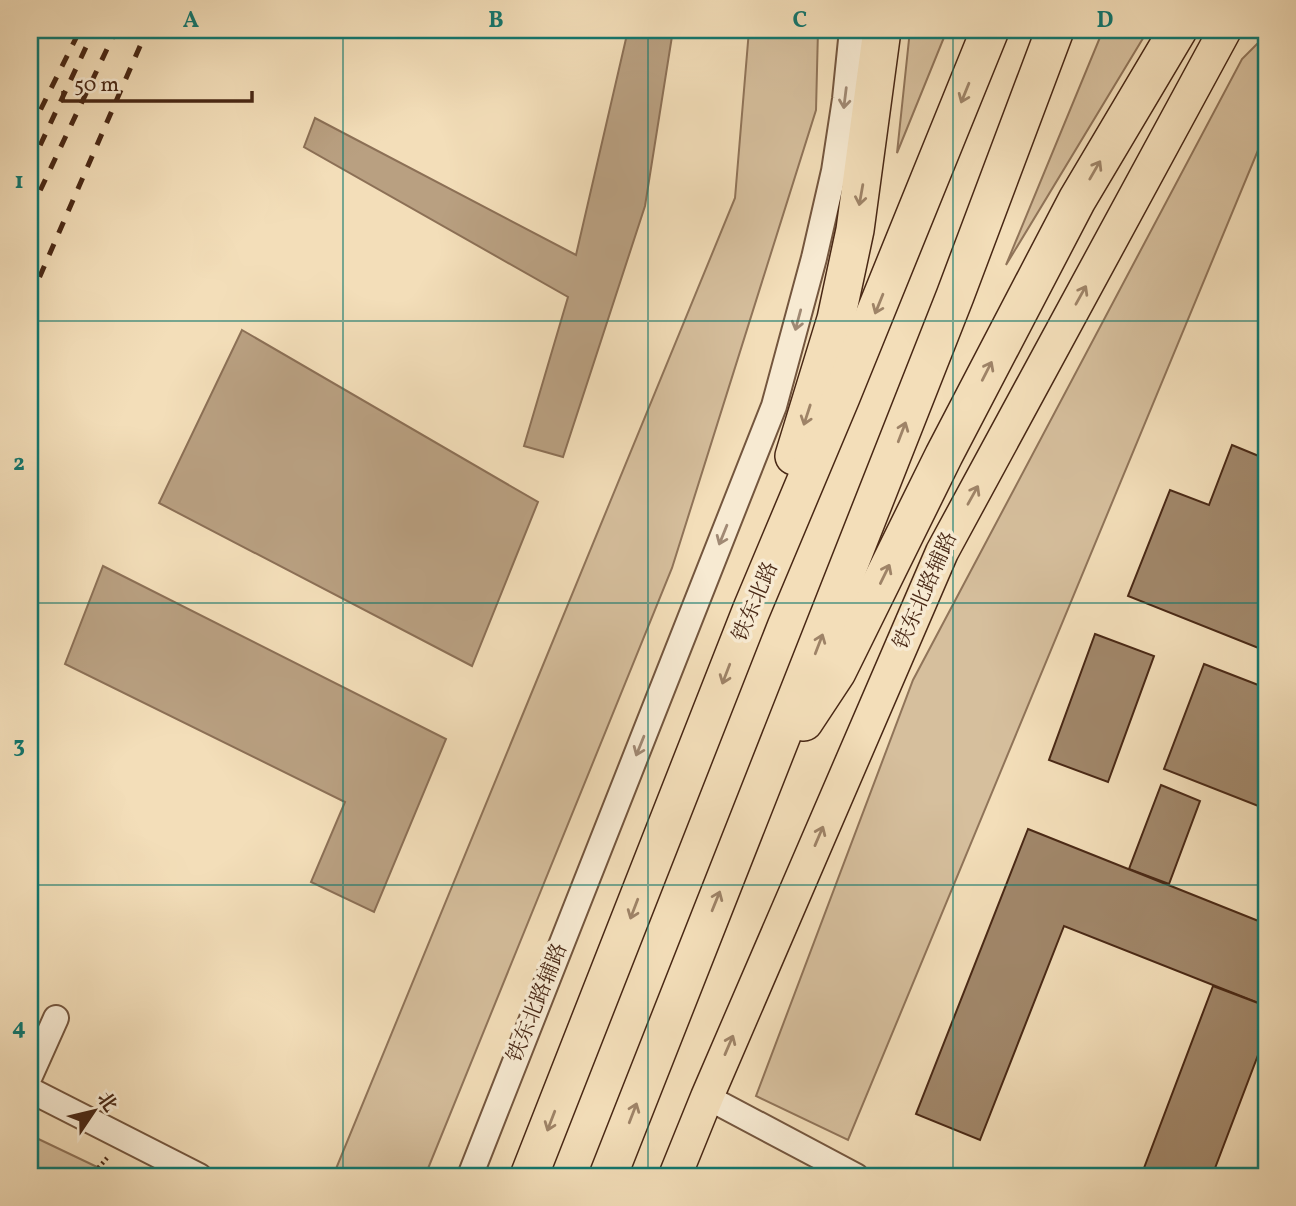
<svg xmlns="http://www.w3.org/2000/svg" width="1296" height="1206" font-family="Vollkorn,'Noto Serif SC',serif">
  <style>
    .green { fill: #d6bf9d; stroke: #907459; stroke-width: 2 }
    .water { fill: #b9a081; stroke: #8c7056; stroke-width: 2 }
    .building { fill: #a1876a; stroke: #492815; stroke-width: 2 }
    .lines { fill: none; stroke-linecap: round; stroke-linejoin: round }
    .minor-casing { stroke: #74563e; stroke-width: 28 }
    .major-casing { stroke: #492815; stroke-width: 35 }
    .highway-casing { stroke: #492815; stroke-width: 40 }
    .path { stroke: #492815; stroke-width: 4.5; stroke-dasharray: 2 3.5; stroke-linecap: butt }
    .minor { stroke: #f7ead2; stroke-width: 24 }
    .major { stroke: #f3deb9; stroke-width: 32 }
    .highway { stroke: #f3deb9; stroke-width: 37 }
    .rail { stroke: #492815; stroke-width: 5; stroke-dasharray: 12 12; stroke-linecap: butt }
    .oneway { stroke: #9e8367 }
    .oneway2 { stroke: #a08974 }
    .grid { fill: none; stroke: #0f766e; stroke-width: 2; stroke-opacity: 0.55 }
    .labels { text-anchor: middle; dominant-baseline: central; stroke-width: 7; stroke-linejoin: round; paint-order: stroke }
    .street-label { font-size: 21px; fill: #492815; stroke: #f7ead2 }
    .neatline { fill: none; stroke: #0f766e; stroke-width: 2.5 }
    .grid-label { font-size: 23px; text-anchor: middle; font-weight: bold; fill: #0f766e }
  </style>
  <rect width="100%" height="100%" fill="#f3deb9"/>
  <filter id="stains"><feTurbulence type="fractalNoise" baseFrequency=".00286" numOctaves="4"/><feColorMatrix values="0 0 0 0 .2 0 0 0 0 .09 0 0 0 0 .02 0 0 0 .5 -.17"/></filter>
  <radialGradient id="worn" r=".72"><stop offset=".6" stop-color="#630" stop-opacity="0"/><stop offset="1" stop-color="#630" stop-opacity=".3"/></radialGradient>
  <g class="green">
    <polygon points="749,30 818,30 816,110 672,568 425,1176 333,1176 735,198"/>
    <polygon points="910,30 947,30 897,153"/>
    <polygon points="1103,30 1148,30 1006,265"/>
    <polygon points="1266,35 1266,131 848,1140 756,1096 913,680 1242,59"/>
    <polygon points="30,1135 116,1176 30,1176"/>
  </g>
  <g class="water">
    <polygon points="628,30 673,30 645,206 563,457 524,446 568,297 304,147 315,118 576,255"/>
    <polygon points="242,330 538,502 472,666 159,503"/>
    <polygon points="103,566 446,739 374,912 311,882 345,802 65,664"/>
  </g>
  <g class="building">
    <polygon points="1232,445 1266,459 1266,651 1128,596 1170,490 1209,505"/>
    <polygon points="1095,634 1154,656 1108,782 1049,760"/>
    <polygon points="1204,664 1266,688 1266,809 1164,769"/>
    <polygon points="1161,785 1200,801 1169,884 1129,869"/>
    <polygon points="1028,829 1266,924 1266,1006 1064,926 980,1140 916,1114"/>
    <polygon points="1213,986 1266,1006 1266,1034 1212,1176 1141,1176"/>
  </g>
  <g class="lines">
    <g class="minor-casing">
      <g id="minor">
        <polyline points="30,1076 56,1018"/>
        <polyline points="30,1090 199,1176"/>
        <polyline points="707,1097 856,1176"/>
        <polyline points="470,1176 774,406 814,258 834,171 845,99 852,30"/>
      </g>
    </g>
    <g class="major-casing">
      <polyline id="major" points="675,1176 707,1097 942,552 1225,30"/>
    </g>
    <g class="highway-casing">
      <g id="highway">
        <polyline points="794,456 836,319 855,230 882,30"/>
        <polyline points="804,722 837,672 944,455 1077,200 1178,30"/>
        <polyline points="529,1176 751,611 841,397 990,30"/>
        <polyline points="608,1176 955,296 1055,30"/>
      </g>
    </g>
    <polyline class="path" points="91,1176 108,1157"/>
    <use href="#minor" class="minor"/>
    <use href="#major" class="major"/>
    <use href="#highway" class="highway"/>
    <g class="rail">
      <polyline points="30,131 80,30"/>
      <polyline points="30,167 94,30"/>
      <polyline points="30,212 116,30"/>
      <polyline points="30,299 147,30"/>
    </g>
  </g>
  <defs><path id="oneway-shaft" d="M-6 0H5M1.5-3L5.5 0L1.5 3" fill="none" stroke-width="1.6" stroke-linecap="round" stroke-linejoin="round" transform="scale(1.75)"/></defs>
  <g class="oneway">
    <use href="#oneway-shaft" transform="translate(965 93) rotate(112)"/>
    <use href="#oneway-shaft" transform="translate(1095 170) rotate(-60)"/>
    <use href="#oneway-shaft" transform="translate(861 195) rotate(100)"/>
    <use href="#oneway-shaft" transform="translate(1081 295) rotate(-61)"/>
    <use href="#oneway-shaft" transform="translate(879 304) rotate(112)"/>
    <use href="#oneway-shaft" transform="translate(987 371) rotate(-63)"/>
    <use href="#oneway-shaft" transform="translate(807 415) rotate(108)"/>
    <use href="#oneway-shaft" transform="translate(902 432) rotate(-69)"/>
    <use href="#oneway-shaft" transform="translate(973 495) rotate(-61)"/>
    <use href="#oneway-shaft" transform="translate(885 574) rotate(-64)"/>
    <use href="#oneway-shaft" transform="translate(819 644) rotate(-69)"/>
    <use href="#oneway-shaft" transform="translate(726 674) rotate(111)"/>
    <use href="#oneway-shaft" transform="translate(819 836) rotate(-67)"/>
    <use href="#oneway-shaft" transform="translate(716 901) rotate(-68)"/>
    <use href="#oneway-shaft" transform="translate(634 909) rotate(111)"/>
    <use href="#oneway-shaft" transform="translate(729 1045) rotate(-67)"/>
    <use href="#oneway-shaft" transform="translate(633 1113) rotate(-69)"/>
    <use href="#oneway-shaft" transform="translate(551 1121) rotate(111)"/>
  </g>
  <g class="oneway2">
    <use href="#oneway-shaft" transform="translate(845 98) rotate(97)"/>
    <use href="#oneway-shaft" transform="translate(798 320) rotate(105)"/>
    <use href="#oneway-shaft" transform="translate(723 535) rotate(112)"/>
    <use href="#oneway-shaft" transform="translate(640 746) rotate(112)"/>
  </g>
  <path class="grid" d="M343,30V1176M648,30V1176M953,30V1176M30,321H1266M30,603H1266M30,885H1266"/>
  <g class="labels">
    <g class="street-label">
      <text transform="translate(926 591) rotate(-66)">铁东北路辅路</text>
      <text transform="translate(756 602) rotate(-67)">铁东北路</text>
      <text transform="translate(538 1003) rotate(-68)">铁东北路辅路</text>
    </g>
  </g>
  <rect width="1296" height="1206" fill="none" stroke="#f3deb9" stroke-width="77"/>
  <g transform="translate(94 1111) rotate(55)" stroke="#f7ead2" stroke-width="5" paint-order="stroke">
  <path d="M0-5L12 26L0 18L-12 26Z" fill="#492815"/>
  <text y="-10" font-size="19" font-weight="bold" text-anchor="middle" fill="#492815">北</text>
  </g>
  <path d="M63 91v10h189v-10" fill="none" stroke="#492815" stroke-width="3.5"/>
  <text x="74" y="91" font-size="21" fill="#492815" stroke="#f7ead2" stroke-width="5" paint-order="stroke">50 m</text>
  <rect x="38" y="38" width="1220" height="1130" class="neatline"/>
  <g class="grid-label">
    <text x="191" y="27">A</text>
    <text x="496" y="27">B</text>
    <text x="800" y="27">C</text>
    <text x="1105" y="27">D</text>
    <text x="19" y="188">1</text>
    <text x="19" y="470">2</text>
    <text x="19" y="752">3</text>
    <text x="19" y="1034">4</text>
  </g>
  <rect width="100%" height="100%" filter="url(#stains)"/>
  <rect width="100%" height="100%" fill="url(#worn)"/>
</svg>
